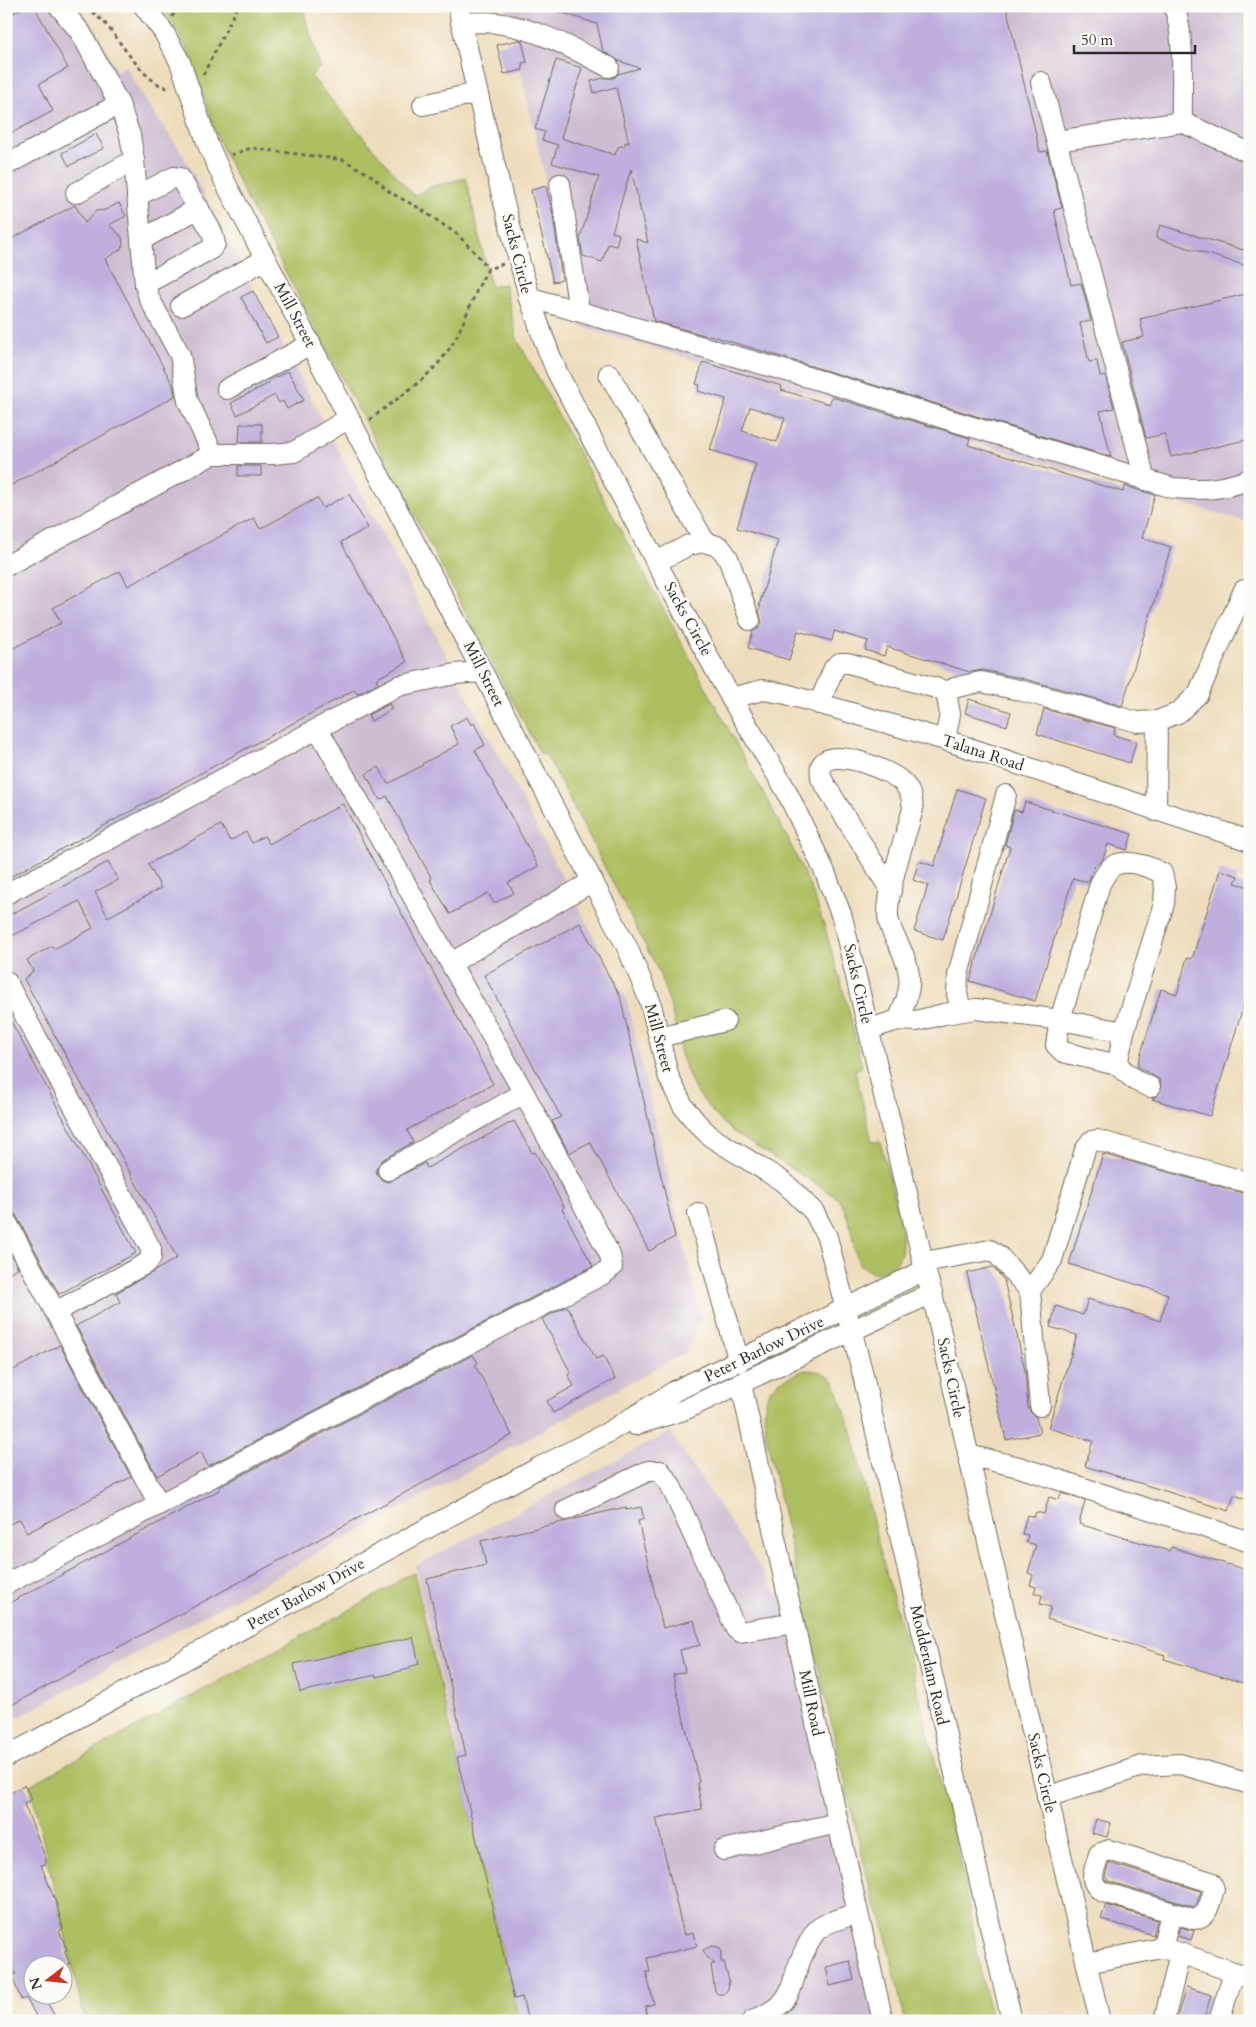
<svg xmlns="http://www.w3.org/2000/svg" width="1256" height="2027" font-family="Cardo,serif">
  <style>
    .industrial { fill: #cebed2 }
    .green { fill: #aebf62; stroke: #6c7546 }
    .building { fill: #beafde; fill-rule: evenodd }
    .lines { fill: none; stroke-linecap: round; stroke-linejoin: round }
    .minor-casing { stroke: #6f695e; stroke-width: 22 }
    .path { stroke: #6f695e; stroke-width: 3; stroke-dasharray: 4 4; stroke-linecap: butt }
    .minor { stroke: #fff; stroke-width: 20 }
    .labels { text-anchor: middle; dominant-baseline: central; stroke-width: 5; stroke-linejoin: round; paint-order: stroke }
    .street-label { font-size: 16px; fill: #2b2b2b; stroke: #fdfcf7 }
  </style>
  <rect width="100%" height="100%" fill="#fdfcf7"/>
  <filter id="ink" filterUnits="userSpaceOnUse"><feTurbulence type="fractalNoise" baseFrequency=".02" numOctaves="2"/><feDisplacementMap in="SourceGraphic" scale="10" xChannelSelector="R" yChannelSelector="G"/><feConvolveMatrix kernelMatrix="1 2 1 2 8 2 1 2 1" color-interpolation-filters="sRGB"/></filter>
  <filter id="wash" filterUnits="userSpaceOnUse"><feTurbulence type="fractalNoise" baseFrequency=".0096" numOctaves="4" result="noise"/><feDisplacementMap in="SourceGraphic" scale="20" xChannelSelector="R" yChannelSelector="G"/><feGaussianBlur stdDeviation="1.12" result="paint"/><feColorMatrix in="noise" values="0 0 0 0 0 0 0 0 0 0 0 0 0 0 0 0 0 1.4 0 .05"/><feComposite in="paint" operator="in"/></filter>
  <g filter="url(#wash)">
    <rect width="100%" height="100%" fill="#eeddbc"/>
    <g class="industrial">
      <polygon points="6,6 76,6 94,27 117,71 126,66 144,99 181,151 626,998 701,1318 686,1352 6,1724"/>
      <polygon points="506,6 1250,6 1250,523 579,326"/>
      <polygon points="670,1432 785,1605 878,2021 520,2021 415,1566"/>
    </g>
    <g class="green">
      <path d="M160,6H302L320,67L311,76L414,196L430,187L466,178L491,287L505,284L517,339L788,839L811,888L824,925L848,1007L862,1067L855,1070L872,1142L880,1141C885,1163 906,1233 901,1252C898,1266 886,1273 872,1273L859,1264C850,1240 853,1215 835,1196L733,1132L715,1115L695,1090L683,1062L670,1004L658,970L547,756L540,753L247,199L218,139L190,55L176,29Z"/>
      <path d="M805,1370L822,1372L834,1381L852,1431L878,1543L911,1663L964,1879L982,1979L992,2021H905L882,1919L874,1905L804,1607L765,1431C763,1390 767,1385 805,1370Z"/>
      <polygon points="414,1573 519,2021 85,2021 30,1785 393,1586 401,1578"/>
    </g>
    <g id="blocks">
      <g class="building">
        <polygon points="26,6 34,6 68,68 39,84 53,111 6,136 6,17"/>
        <polygon points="551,6 1006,6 1040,152 1047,151 1062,208 1054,210 1071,285 1081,283 1088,309 1091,321 1080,323 1089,362 1097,361 1100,376 1105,375 1114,408 1100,411 1111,457 709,335 708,336 654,321 636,239 648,243 631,169 612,232 619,234 616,246 608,244 602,262 583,256 580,238 599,177 552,163 558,145 542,140 545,132 535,129 556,60 582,68 561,138 615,155 618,147 625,145 625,142 629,143 616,87 594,93 591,81 604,78 614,78 618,74 640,68 619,61 603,51 597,24 551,9"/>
        <polygon points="519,40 522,41 527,62 522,63 523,70 504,74 497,45"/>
        <polygon points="96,134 104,148 69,166 62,153"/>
        <polygon points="546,186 553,215 562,280 553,282 531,190"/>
        <polygon points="119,203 126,216 109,225 122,237 123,245 120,250 105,259 173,385 175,396 6,488 6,242 75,205 85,223 96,211 105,210"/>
        <polygon points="1160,225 1250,252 1250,267 1156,238"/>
        <polygon points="253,291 278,337 266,343 241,297"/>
        <polygon points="1250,293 1250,439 1171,457 1165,434 1146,438 1122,342 1144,337 1140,319"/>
        <path d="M703,362L782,386L781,390L829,404L832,397L970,438L968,445L1123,492L1125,486L1155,495L1142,538L1171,547L1122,706L1021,678L983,670L970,672L887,647L884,656L865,650L868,641L834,631L832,641L798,631L789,660L748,648L753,631L759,628L762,623L759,611L761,606H759L778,540L737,528L756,464L710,450L726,399L698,391L700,385L696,384ZM750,407L785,418L777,442L742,431Z"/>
        <polygon points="288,371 304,400 287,409 283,401 279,403 275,395 237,415 231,403 269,383 268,381"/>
        <polygon points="240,424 262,424 262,442 239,442"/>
        <rect x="238" y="466" width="23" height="10"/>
        <polygon points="349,494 368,528 341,542 407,662 376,679 378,683 357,694 354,690 6,879 6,652 61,623 53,608 120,571 128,586 254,518 260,529 317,498 323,508"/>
        <polygon points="969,699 1011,712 1007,726 965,713"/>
        <polygon points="389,704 392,709 371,721 368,715"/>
        <polygon points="1044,709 1115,728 1114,735 1136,742 1130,763 1037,734"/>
        <polygon points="467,717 471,725 474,723 485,745 475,750 538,866 508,883 514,893 494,903 488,893 450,914 430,880 432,879 387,796 380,800 366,774 379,767 388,784 423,765 422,764 459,744 450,726"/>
        <polygon points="957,789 986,798 943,940 914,931 928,885 913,880 919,861 934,866"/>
        <polygon points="1025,802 1132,834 1127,850 1108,844 1103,859 1095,866 1088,882 1073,878 1035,1001 970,981 1010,847 1005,845 1014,810 1022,812"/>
        <polygon points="343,804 493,1084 407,1130 413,1142 382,1160 376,1169 377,1175 382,1180 388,1182 425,1163 427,1168 514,1121 532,1153 535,1152 564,1207 562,1209 593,1266 208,1466 201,1452 157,1476 76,1326 120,1302 116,1293 177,1258 24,979 33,971 27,960 52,946 54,949 93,928 79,901 12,936 6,924 6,917 108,862 118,880 95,892 108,917 161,888 148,864 221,825 230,841 246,832 252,843 264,836 269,844"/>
        <polygon points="1220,870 1238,876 1235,883 1250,887 1250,984 1210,1116 1152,1099 1157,1096 1161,1091 1160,1080 1137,1066 1161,989 1177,994 1187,958 1192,959"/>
        <polygon points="580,923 620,996 675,1237 649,1251 590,1142 569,1153 552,1121 561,1117 484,975"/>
        <polygon points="6,1012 136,1253 59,1294 16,1215 12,1211 6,1209"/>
        <polygon points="1103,1154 1250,1195 1250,1500 1234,1495 1229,1511 1085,1466 1093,1441 1048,1428 1077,1335 1050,1327 1056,1306 1083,1315 1088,1299 1160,1321 1168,1294 1069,1264"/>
        <polygon points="6,1246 18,1268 6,1274"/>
        <polygon points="993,1267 1004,1280 1025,1370 1028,1408 1031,1413 1036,1417 1040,1433 1006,1440 967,1273"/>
        <polygon points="567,1306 596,1359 603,1356 615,1379 553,1413 547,1401 574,1386 568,1375 571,1373 542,1319"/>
        <polygon points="60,1345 131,1477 27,1533 20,1519 6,1526 6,1374"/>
        <polygon points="473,1355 478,1363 475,1365 512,1435 6,1708 6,1605 221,1489 219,1487"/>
        <polygon points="1061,1493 1085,1501 1079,1524 1169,1551 1171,1547 1250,1571 1250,1685 1164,1659 1165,1655 1047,1619 1051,1607 1040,1604 1042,1595 1034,1593 1036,1587 1030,1585 1033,1575 1028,1573 1036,1545 1026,1542 1028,1535 1022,1534 1027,1515 1034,1517 1036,1512 1044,1514 1049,1497 1059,1500"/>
        <polygon points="626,1507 626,1510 641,1507 644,1519 638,1521 663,1628 694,1620 700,1645 680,1650 685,1672 673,1675 699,1782 697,1783 702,1809 656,1818 684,1935 693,1933 697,1946 647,1958 650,1972 646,1972 654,2004 645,2006 648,2021 528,2021 522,1997 514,1999 457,1757 466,1755 427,1579 486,1565 481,1541"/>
        <polygon points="413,1637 419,1664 409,1667 409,1669 376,1677 376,1675 300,1692 294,1664"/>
        <polygon points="24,1785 32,1799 24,1804 45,1856 46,1864 41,1865 57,1905 63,1929 59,1931 67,1950 64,1951 70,1964 32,1964 32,1994 43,1994 57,2021 39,2021 26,1998 21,2000 12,1976 16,1974 6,1955 6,1796"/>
        <polygon points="1096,1819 1111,1823 1107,1837 1092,1833"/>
        <polygon points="1109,1863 1201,1891 1197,1903 1194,1907 1108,1881 1105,1876"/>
        <polygon points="1106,1905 1157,1920 1153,1935 1101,1919"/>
        <polygon points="1180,1927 1194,1931 1191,1940 1177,1936"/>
        <polygon points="712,1946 718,1947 721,1950 721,1962 724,1962 729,1981 728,1989 724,1994 718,1994 715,1991 711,1965 715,1964 707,1958 703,1950"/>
        <polygon points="850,1961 854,1980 830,1986 826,1967"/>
        <polygon points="1186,1987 1211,1995 1203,2021 1176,2021"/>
      </g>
    </g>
  </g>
  <g filter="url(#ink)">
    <use href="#blocks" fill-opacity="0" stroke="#6f695e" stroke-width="1"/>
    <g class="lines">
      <g class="minor-casing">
        <g id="minor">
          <polyline points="59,6 81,33 119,104 130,135 134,160 145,284 149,298 180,355 188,401 213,454"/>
          <polyline points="144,6 163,31 180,62 208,145 224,180 627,947 650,1001 669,1078 683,1106 696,1122 711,1137 782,1181 793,1191 814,1212 827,1237 862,1371 1012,2021"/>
          <path d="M458,6C471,68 486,129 501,191C517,253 531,312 557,372L656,562L731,698L786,790L824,870L842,917L925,1270L932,1293L989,1546L1100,2021"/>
          <path d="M1174,6C1186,40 1181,86 1182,122L1250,153"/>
          <path d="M461,23C473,23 485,21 496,23C537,28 573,49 609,67"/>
          <polyline points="1041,82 1145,480"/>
          <polyline points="423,105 477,93"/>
          <polyline points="1057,141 1182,122"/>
          <polyline points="6,165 119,104"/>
          <polyline points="560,184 579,311"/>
          <polyline points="76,193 134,160"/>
          <polyline points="137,196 174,177 180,178 212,232 215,244 211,249 145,284"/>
          <polyline points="141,240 199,208"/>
          <path d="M528,297L825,382L1173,488C1201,490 1223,490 1250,479"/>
          <polyline points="181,306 266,259"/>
          <polyline points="609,374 705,542"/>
          <polyline points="227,389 311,344"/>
          <polyline points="656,562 689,545 705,542 720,547 728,558 750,620"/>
          <polyline points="6,566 213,454 273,454 294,452 349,418"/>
          <polyline points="946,692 957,687 981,682 1019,690 1137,722 1157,721 1178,713 1198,694 1244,590"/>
          <polyline points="731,698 763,690 786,694 945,740 1250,841"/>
          <polyline points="819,704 834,668 840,663 848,663 939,689 946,692 950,714 945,740"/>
          <polyline points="1156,811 1157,721"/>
          <path d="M891,891L821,778C821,773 819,767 823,763C835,748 894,771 904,784C911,792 912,799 913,809C905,838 887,888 888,916C889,927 894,936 899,945C914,975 912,990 898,1020"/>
          <polyline points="6,894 398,686 455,674 482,672"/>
          <polyline points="451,963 593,881"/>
          <polyline points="6,981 151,1249 151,1257 147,1263 55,1312"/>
          <polyline points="961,1010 957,994 958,975 1006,795"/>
          <path d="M869,1029L898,1020L916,1021L944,1014L976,1009L1060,1020L1100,884C1104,877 1108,868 1115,865C1129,859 1150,867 1162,873L1165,887L1164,904L1124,1032L1117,1065"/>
          <polyline points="1124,1032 1060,1020 1056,1045 1063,1052 1117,1065 1136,1081 1150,1087"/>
          <polyline points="659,1037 725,1021"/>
          <polyline points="388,1170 524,1093"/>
          <polyline points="698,1213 739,1362"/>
          <polyline points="6,1221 159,1504"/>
          <polyline points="924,1262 990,1250 999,1256 1030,1291 1040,1406"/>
          <polyline points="1030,1291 1052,1260 1085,1150 1091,1141 1097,1140 1250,1183"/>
          <polyline points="741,1384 858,1913 883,2021"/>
          <polyline points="635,1425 684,1410 932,1293"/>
          <polyline points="968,1455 1019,1467 1250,1542"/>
          <polyline points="566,1510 648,1471 660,1471 670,1484 736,1629 740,1632 794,1623"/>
          <polyline points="6,1584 605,1273 612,1267 610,1255 524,1093 318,729"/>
          <polyline points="6,1757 540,1467 607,1433 675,1391 925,1270"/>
          <polyline points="1047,1797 1142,1766 1180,1764 1250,1784"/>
          <polyline points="724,1850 837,1823"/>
          <path d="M1109,1850L1211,1882L1214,1889C1210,1901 1209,1918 1194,1919L1103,1892C1086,1882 1095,1870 1099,1854Z"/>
          <polyline points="1162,1948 1171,1914"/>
          <polyline points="1087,1963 1162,1948 1180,1953 1250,1978"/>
          <path d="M752,2021C802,1999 785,1988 806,1948C809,1943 812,1936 816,1931C826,1921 844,1918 858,1913"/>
          <polyline points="1164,2021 1180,1953"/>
          <polyline points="1219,2021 1234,1972"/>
        </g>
      </g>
      <g class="path">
        <path d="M87,6C92,12 98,17 104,22C119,39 148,89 171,88"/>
        <polyline points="172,17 178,6"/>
        <polyline points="203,75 238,6"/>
        <polyline points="231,155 251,148 344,160 372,176 391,193 419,208 458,235 481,259 488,269"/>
        <path d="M370,420C395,399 425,382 445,355C464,329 471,297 488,269L503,264"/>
      </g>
      <use href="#minor" class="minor"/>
    </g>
  </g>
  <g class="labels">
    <g class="street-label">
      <text transform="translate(517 254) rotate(76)">Sacks Circle</text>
      <text transform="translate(295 315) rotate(62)">Mill Street</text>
      <text transform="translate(688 619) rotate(61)">Sacks Circle</text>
      <text transform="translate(484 674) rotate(63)">Mill Street</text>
      <text transform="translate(983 753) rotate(18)">Talana Road</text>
      <text transform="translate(858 984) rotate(77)">Sacks Circle</text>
      <text transform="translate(659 1038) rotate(75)">Mill Street</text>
      <text transform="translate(764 1349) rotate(-26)">Peter Barlow Drive</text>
      <text transform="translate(951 1378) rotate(78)">Sacks Circle</text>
      <text transform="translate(306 1594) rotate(-29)">Peter Barlow Drive</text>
      <text transform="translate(929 1665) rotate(77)">Modderdam Road</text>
      <text transform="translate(811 1703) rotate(78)">Mill Road</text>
      <text transform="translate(1042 1773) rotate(77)">Sacks Circle</text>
    </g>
  </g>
  <rect width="1256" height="2027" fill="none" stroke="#fdfcf7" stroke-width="25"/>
  <g transform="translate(48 1980) rotate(254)"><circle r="24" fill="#fdfcf7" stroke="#a9a8a5"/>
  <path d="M0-4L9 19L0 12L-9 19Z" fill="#c8321e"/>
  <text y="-8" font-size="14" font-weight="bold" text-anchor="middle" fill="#2b2b2b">N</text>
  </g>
  <path d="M1074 45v8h121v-8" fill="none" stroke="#2b2b2b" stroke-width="2.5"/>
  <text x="1081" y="45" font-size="15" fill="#2b2b2b" stroke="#fdfcf7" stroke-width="4" paint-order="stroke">50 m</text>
</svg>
